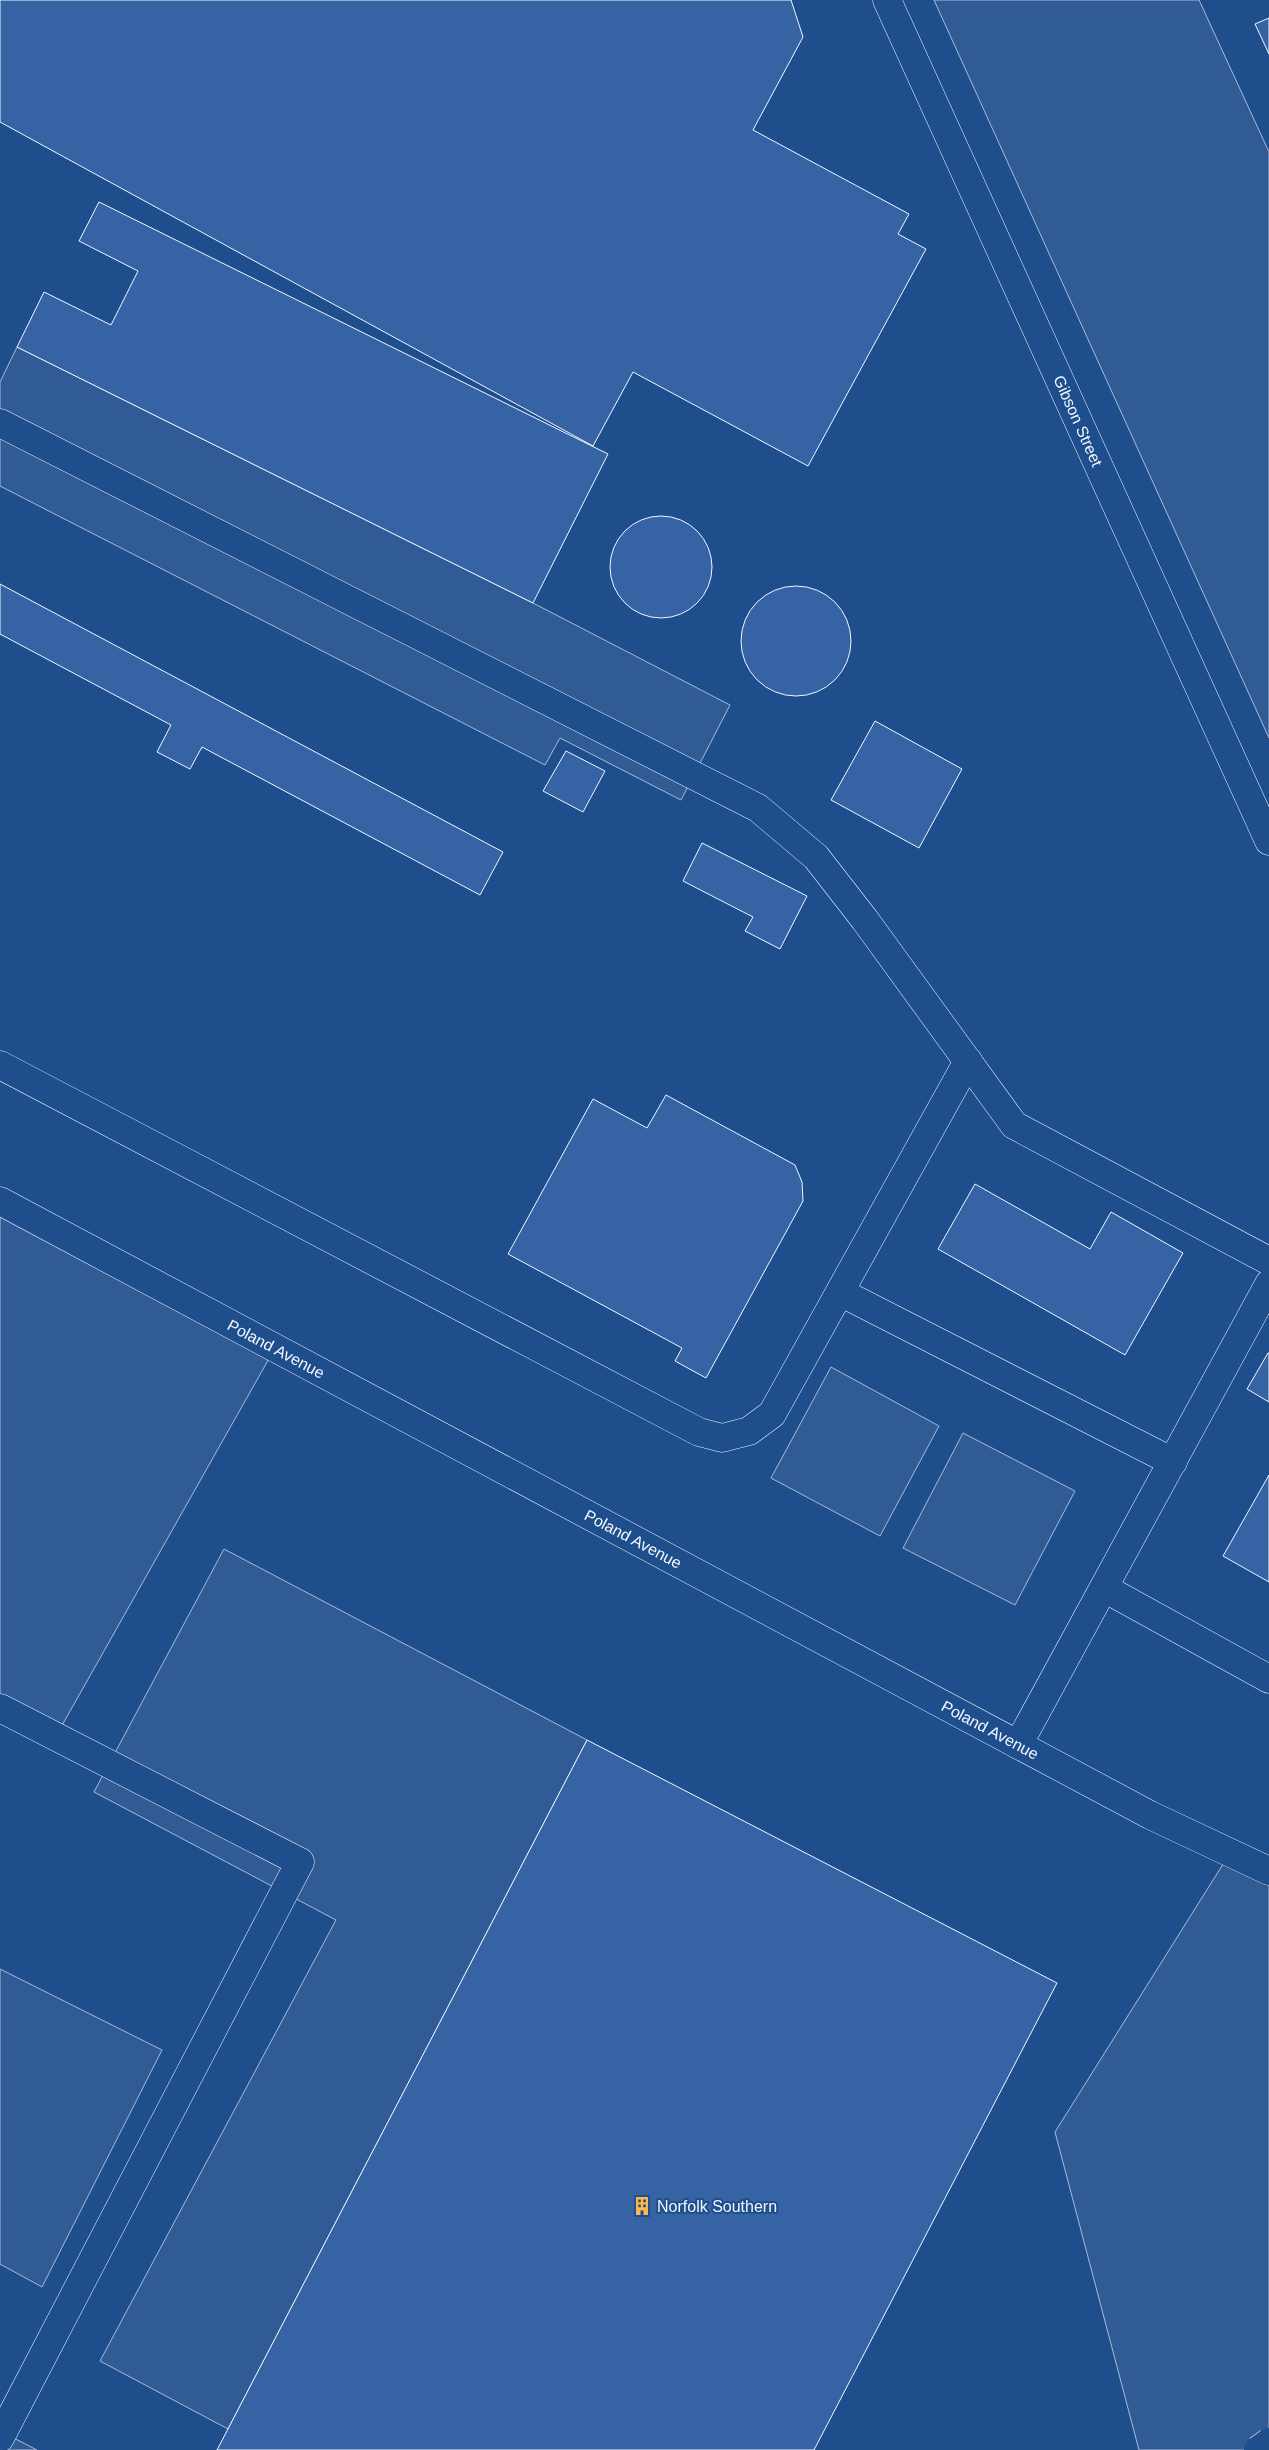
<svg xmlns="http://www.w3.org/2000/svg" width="1269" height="2450" font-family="Helvetica,sans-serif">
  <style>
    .built { fill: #305b95; stroke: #a8bbd7 }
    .building { fill: #3563a3; stroke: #f2f6ff }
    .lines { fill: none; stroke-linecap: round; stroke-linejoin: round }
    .minor-casing { stroke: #f2f6ff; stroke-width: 29 }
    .major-casing { stroke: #f2f6ff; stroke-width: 29 }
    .minor { stroke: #1f4e8c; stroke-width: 28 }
    .major { stroke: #1f4e8c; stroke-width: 28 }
    .highway-bridge-casing { stroke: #f2f6ff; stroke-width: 29; stroke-linecap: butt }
    .highway-bridge { stroke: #1f4e8c; stroke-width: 28 }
    .labels { text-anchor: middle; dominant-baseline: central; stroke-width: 4; stroke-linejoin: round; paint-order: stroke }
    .street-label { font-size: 16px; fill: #f2f6ff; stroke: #1f4e8c }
    .poi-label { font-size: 16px; fill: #f2f6ff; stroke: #1f4e8c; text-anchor: start }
  </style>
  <rect width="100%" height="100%" fill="#1f4e8c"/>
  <g class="built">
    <polygon points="934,0 1199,0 1269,152 1269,738"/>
    <polygon points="17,347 533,603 730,705 681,800 560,738 545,765 0,486 0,382"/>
    <polygon points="0,1201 275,1348 56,1736 0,1708"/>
    <polygon points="831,1367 939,1426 880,1536 771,1478"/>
    <polygon points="963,1433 1075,1491 1015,1605 903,1548"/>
    <polygon points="224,1549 587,1740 228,2429 100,2361 336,1920 94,1792"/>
    <polygon points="1230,1853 1269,1871 1269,2441 1261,2450 1139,2450 1055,2132"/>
    <polygon points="0,1969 162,2050 42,2287 0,2264"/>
    <polygon points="0,2431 37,2450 0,2450"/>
  </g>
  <g class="building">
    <polygon points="0,0 791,0 803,37 753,130 909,214 898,234 926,249 808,466 633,372 593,446 0,122"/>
    <polygon points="1269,18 1269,54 1255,24"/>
    <polygon points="99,202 608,454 533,603 17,347 44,292 111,325 138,271 79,241"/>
    <circle cx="661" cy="567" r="51"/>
    <polygon points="0,584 503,852 480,895 202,747 190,769 157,752 171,725 0,634"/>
    <circle cx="796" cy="641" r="55"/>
    <polygon points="875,721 962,769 919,848 831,800"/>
    <polygon points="566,751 605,771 583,812 543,791"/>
    <polygon points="702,843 807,896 780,949 745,931 753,917 683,881"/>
    <polygon points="666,1095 795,1165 802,1182 803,1201 706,1378 675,1361 682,1348 508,1254 593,1099 647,1128"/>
    <polygon points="975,1184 1090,1249 1111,1212 1183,1253 1125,1355 938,1249"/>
    <polygon points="1268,1353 1269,1353 1269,1402 1247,1389"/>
    <polygon points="1269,1475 1269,1582 1223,1556"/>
    <polygon points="587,1740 1057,1983 814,2450 217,2450"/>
  </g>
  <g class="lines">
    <g class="minor-casing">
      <g id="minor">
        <polyline points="887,0 1269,841"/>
        <polyline points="0,423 758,808 816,857 865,920 1014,1125 1269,1261"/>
        <polyline points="0,1065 699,1432 722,1438 749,1431 772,1414 968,1061"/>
        <polyline points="840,1292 1173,1462"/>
        <polyline points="1104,1588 1269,1679"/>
        <polyline points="0,1708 300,1862 0,2438"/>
        <polyline points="1018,1745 1269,1284"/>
      </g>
    </g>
    <g class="major-casing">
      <polyline id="major" points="0,1201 1150,1815 1269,1871"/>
    </g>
    <use href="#minor" class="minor"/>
    <use href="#major" class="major"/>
    <g class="highway-bridge-casing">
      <polyline id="highway-bridge" points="1258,2450 1269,2442"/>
    </g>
    <use href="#highway-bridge" class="highway-bridge"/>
  </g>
  <defs>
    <g id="building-bare" transform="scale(1.5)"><path d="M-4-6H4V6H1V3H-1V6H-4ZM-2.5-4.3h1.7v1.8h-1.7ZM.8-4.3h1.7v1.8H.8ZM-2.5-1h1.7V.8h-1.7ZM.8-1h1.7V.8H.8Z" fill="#ffb74d" stroke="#1f4e8c" stroke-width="2.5" paint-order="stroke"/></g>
  </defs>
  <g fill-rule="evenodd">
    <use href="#building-bare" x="642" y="2206"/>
  </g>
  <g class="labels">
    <g class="street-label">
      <text transform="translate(1078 421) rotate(66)">Gibson Street</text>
      <text transform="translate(276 1349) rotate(28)">Poland Avenue</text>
      <text transform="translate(633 1539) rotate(28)">Poland Avenue</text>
      <text transform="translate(990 1730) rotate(28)">Poland Avenue</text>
    </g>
    <g class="poi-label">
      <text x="657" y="2206">Norfolk Southern</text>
    </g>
  </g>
</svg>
